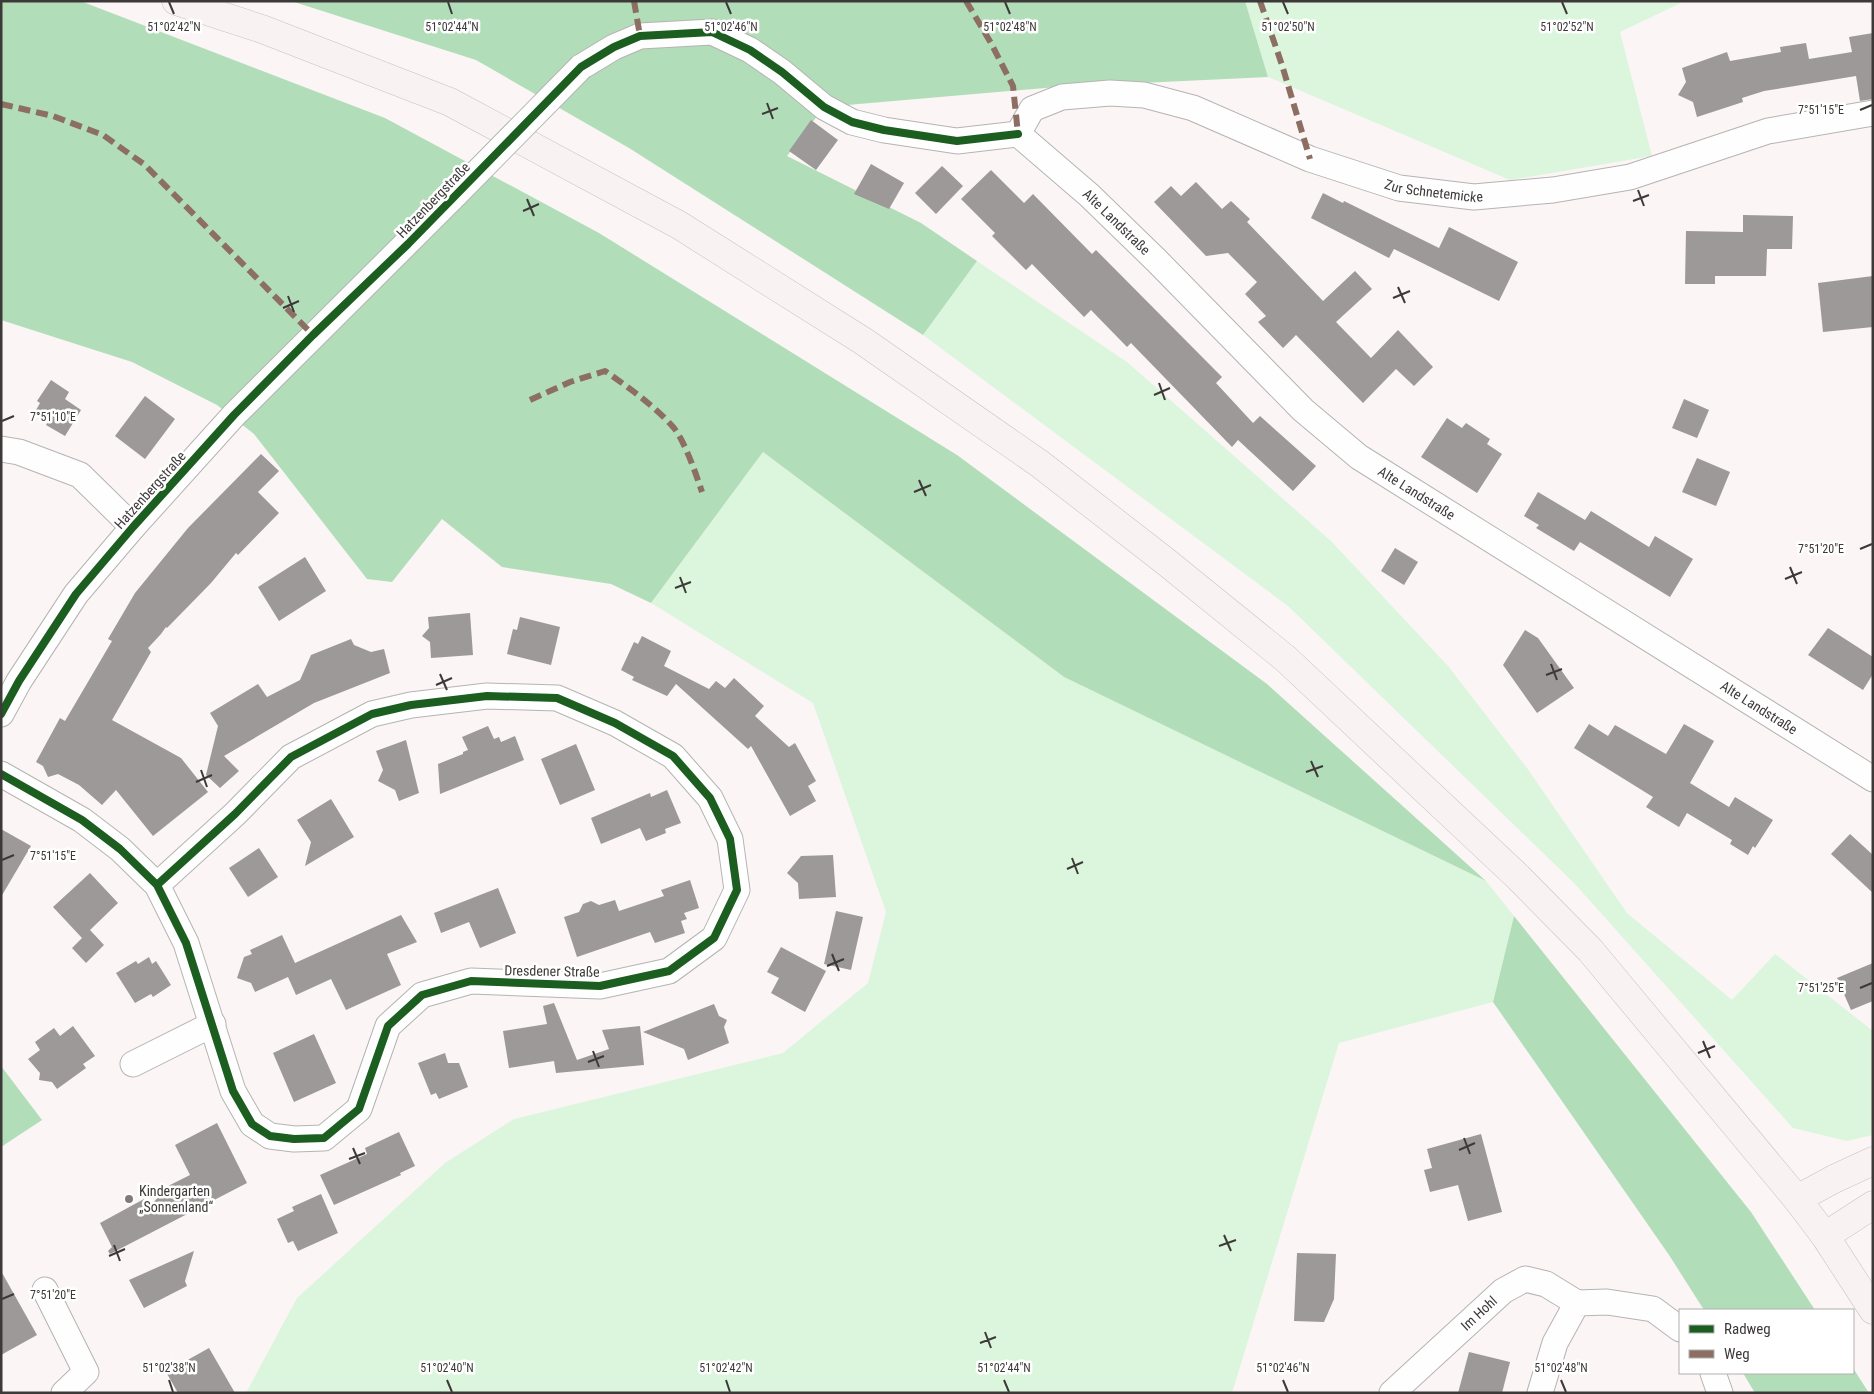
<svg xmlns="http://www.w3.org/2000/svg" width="1874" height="1394" font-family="'Roboto Condensed',sans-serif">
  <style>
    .green { fill: #dcf6de }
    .forest { fill: #b1deb9 }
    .building { fill: #9d9999 }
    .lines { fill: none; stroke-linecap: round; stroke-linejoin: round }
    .minor-casing { stroke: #b7b3b3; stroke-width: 27 }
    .primary-casing { stroke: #cbc1c0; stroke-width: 29 }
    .minor { stroke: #fefefe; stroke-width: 25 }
    .primary { stroke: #f8f2f2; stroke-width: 28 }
    .minor-bridge-casing { stroke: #b7b3b3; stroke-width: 27; stroke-linecap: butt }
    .minor-bridge { stroke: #fefefe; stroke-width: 25 }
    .quiet { stroke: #8d6e63; stroke-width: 6; stroke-dasharray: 12 6; stroke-linecap: butt }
    .cycleway-casing { stroke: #fff; stroke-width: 11 }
    .cycleway { stroke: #1b5e20; stroke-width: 8 }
    .ticks { fill: none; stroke: #3d3938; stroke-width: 2 }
    .poi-dot { fill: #807b7a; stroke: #fff; stroke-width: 2 }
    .labels { text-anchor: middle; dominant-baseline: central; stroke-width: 5; stroke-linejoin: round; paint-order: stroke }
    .street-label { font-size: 14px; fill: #3d3938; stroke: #fff }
    .poi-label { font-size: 14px; fill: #3d3938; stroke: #fff; text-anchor: start }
    .ticks-label { font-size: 12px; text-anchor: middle; fill: #3d3938; stroke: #fff; stroke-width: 5; stroke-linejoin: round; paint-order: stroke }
  </style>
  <rect width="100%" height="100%" fill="#fbf5f5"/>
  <g class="green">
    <polygon points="1245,1 1685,1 1620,32 1652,156 1510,180 1268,77"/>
    <polygon points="977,261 1127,362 1331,541 1448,666 1527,768 1627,913 1732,1000 1775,954 1873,1031 1873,1135 1847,1141 1793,1128 1574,883 1288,606 923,335"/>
    <polygon points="763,452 1064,677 1486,881 1514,916 1493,1002 1339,1043 1232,1393 246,1393 297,1298 445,1163 514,1119 783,1053 868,983 886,912 813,703 651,603"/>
  </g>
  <g class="forest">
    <polygon points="1,1 83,2 385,118 599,233 957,455 1267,684 1486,881 1064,677 763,452 651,603 611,584 502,567 442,519 392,582 367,579 254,434 217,405 132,362 1,320"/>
    <polygon points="291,1 1245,1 1268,77 1057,87 824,107 787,156 921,223 977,261 923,335 629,148 476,60"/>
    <polygon points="1514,916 1751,1212 1815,1310 1704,1310 1669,1255 1493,1002"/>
    <polygon points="1,1066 42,1120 1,1147"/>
    <polygon points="1853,1368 1869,1393 1755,1393 1743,1373 1853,1373"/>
  </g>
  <g class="building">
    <polygon points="1873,33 1873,99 1860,101 1856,76 1764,91 1742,98 1743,102 1697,117 1693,102 1678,95 1686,82 1682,68 1727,52 1730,61 1781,52 1780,47 1806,43 1809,59 1852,52 1849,37"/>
    <polygon points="811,120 838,140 816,170 789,151"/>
    <polygon points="871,164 904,183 889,209 854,194"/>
    <polygon points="942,166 963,186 936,214 915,193"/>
    <polygon points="991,170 1024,203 1033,194 1092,254 1096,250 1222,377 1216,383 1253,423 1260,416 1316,466 1293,491 1238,440 1232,447 1131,343 1127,347 1091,310 1084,317 1032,264 1026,270 992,236 995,233 961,199"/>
    <polygon points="1196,182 1222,209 1231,201 1250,219 1247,222 1323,301 1355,271 1372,289 1336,322 1371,358 1398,330 1433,367 1414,386 1396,369 1363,403 1296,335 1283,348 1258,322 1266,316 1245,294 1257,282 1228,253 1206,256 1154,202 1171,186 1181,196"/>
    <polygon points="1323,193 1343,203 1344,201 1439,248 1449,227 1518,262 1499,301 1394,249 1389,258 1311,218"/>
    <polygon points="1743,215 1793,216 1792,249 1767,249 1766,276 1715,276 1715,284 1685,284 1686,231 1743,232"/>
    <polygon points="1873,276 1873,327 1823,332 1818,283"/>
    <polygon points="51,380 69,392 65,399 81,410 65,436 46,425 49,420 35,412 40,403 37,401"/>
    <polygon points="145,396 175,419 145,459 115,436"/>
    <polygon points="1684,399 1709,410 1697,438 1672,428"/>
    <polygon points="1447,418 1462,428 1466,423 1490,439 1487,444 1502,454 1477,493 1421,457"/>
    <polygon points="261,454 279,471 258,492 279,513 238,555 236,553 211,583 167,628 166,627 161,634 148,648 151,652 112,720 181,758 208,792 153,836 116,790 102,805 79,785 58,774 48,777 43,766 36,762 60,718 65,721 112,641 108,639 135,593 188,528"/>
    <polygon points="1697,458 1730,472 1716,506 1682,492"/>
    <polygon points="1538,492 1585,520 1591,511 1649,547 1655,536 1693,559 1670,597 1580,542 1574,551 1536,528 1539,525 1524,516"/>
    <polygon points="1395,548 1418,562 1404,585 1381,571"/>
    <polygon points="305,557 326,591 279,621 258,587"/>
    <polygon points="470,613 473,655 431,658 430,642 422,636 429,628 428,617"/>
    <polygon points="520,617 560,627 551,665 507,654 513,629 517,630"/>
    <polygon points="1828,628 1873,657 1873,674 1863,690 1808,655"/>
    <polygon points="1525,630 1538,638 1574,688 1537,713 1503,665"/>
    <polygon points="642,636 671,651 664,666 709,689 716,681 725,688 734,678 764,706 755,716 789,747 795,743 816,781 808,786 816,801 790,816 751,746 748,749 676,684 667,696 632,680 634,677 621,670 634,642 638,644"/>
    <polygon points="351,639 354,645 371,652 384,649 390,673 314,703 224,756 239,771 220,788 206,775 218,726 210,713 258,684 267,697 300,680 311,655"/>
    <polygon points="1589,724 1608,736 1615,725 1666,754 1684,724 1714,741 1690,783 1729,807 1735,797 1773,820 1755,848 1753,846 1748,855 1730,844 1732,840 1687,813 1679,827 1646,807 1653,797 1574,748"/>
    <polygon points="488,726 494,739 499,737 501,742 515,736 524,760 440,794 438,764 463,754 463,752 468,750 462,737"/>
    <polygon points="406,740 419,793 399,801 395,790 378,781 383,770 376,751"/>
    <polygon points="576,744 595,790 560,805 541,759"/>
    <polygon points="667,790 681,823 665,829 666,833 646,841 640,828 601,844 591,818 650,793 651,797"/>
    <polygon points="331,799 354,837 305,866 311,842 297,820"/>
    <polygon points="1,829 31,846 1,897"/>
    <polygon points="1850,834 1873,855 1873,893 1831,854"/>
    <polygon points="259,848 278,877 248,897 229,868"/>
    <polygon points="833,855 836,897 799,899 798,883 787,873 801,856"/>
    <polygon points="90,873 118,903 90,930 104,945 86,963 72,948 82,938 53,907"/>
    <polygon points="690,880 699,908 684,913 687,919 681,921 685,933 655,943 650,932 577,957 564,917 579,912 583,904 591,901 599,905 615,900 619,911 664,896 661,890"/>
    <polygon points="498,888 516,933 480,948 469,922 441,933 434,913"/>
    <polygon points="836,911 863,917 851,970 824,964"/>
    <polygon points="401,915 417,942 387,954 401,985 346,1010 331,979 296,995 288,977 255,992 251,983 237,978 244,957 252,954 250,950 282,935 295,963"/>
    <polygon points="781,947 826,971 805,1012 771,993 779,978 767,972"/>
    <polygon points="149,957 152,964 156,961 171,985 153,997 151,994 135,1003 116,973 136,961 138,964"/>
    <polygon points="1873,963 1873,1001 1851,1010 1837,978"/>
    <polygon points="554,1003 577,1060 609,1049 602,1030 640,1026 644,1065 556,1073 554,1061 509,1068 503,1031 547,1024 543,1006"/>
    <polygon points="714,1004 719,1016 727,1020 724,1027 729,1043 688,1060 684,1049 643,1032"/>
    <polygon points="73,1026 95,1056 83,1064 86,1068 57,1089 52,1082 39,1080 40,1073 28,1059 40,1050 35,1042 54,1028 60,1036"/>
    <polygon points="314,1034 336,1083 294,1102 273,1053"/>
    <polygon points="445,1053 448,1063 459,1063 468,1087 439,1099 436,1093 431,1095 418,1063"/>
    <polygon points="217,1123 247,1183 110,1254 108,1251 112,1247 100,1223 144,1199 148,1208 170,1185 190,1175 175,1145"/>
    <polygon points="399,1132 415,1166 400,1173 401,1175 334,1205 320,1175 367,1154 365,1148"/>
    <polygon points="1481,1134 1502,1212 1468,1221 1458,1185 1430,1192 1424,1170 1432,1168 1427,1149"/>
    <polygon points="321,1194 338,1233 298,1251 293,1241 288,1243 277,1219 294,1211 292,1207"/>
    <polygon points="194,1251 185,1281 187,1286 144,1308 129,1280"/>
    <polygon points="1297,1253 1336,1254 1334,1299 1324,1322 1294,1321"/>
    <polygon points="1,1271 37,1335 1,1355"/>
    <polygon points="209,1348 235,1393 178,1393 166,1372"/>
    <polygon points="1469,1352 1510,1362 1502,1393 1458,1393"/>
  </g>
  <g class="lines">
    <g class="minor-casing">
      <g id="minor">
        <polyline points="581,67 614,47 640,36 712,32 750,50 782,72 824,107 852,122 884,130 957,141 1018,134"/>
        <path id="s1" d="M1018,134L1089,195L1157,261L1303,410L1359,457L1873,779"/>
        <path id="s2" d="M1018,134L1032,109L1062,97L1110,93L1144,95L1193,108L1310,159L1399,188L1474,197L1553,190L1630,177L1768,131L1873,113"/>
        <polyline points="1,449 19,452 80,475 133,527"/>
        <polyline points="1,714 19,681 76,594 133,527 234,415 452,198"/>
        <polyline points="1,774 82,820 120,849 157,885 186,943 233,1091 252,1124 270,1136 294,1139 324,1138 359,1109 388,1026 422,995 471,981 600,986 669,971 714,938 737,890 730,839 710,798 673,756 615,723 557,698 487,696 411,705 372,714 291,757 235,814 157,885"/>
        <polyline points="133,1064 213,1024"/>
        <polyline points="45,1290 86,1372 64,1393"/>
        <polyline points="1713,1373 1720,1393"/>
        <path id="s3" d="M1392,1393L1503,1291L1525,1279L1546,1284L1577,1303"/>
        <polyline points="1540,1393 1555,1343 1577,1303 1607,1302 1653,1309 1680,1329"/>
      </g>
    </g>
    <g class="primary-casing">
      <g id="primary">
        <polyline points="176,1 262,29 450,102 679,225 863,341 1040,464 1165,561 1286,659 1518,877 1590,950 1797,1199 1825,1236 1873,1310"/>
        <polyline points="1797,1199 1834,1179 1873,1161"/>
        <polyline points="1825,1236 1873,1205"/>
      </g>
    </g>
    <use href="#minor" class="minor"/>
    <use href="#primary" class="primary"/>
    <g class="minor-bridge-casing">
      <polyline id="minor-bridge" points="452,198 581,67"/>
    </g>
    <use href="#minor-bridge" class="minor-bridge"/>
    <g class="quiet">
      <polyline points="634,1 640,36"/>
      <polyline points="966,1 991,43 1013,86 1018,134"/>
      <polyline points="1260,1 1282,65 1310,159"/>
      <polyline points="1,104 53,116 103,135 145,165 313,335"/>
      <path d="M530,400L570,382L605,371C628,387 655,406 674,428C685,442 696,474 702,492"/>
    </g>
    <g class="cycleway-casing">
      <g id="cycleway">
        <polyline points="1,714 19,681 76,594 133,527 234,415 313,335 408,244 581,67 614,47 640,36 712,32 750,50 782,72 824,107 852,122 884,130 957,141 1018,134"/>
        <polyline points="1,774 82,820 120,849 157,885 186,943 233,1091 252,1124 270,1136 294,1139 324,1138 359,1109 388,1026 422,995 471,981 600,986 669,971 714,938 737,890 730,839 710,798 673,756 615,723 557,698 487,696 411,705 372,714 291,757 235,814 157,885"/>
      </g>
    </g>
    <use href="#cycleway" class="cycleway"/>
  </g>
  <path class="ticks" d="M169,2L174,14M448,2L452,14M726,2L731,14M1005,2L1010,14M1283,2L1288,14M1562,2L1567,14M767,103L773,119M1860,110L1872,105M762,114L778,108M1638,190L1644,206M527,199L534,216M1633,201L1649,195M523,211L539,204M1398,287L1405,303M288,296L294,312M1393,298L1410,291M283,308L299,301M1159,383L1165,400M1154,395L1170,388M2,421L14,416M919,480L926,496M914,492L931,485M1860,549L1872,544M1790,567L1797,584M680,577L686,593M1785,579L1802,572M675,588L691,582M1551,664L1557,680M440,674L447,690M1546,675L1562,669M436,685L452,678M1311,761L1318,777M201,770L207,787M1306,772L1323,766M196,782L212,775M1072,858L1078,874M2,860L14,855M1067,869L1083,862M832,954L839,971M827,966L844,959M1860,988L1872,983M1703,1041L1710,1058M593,1051L599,1067M1698,1053L1715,1046M588,1062L604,1056M1464,1138L1470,1154M353,1148L360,1164M1459,1150L1475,1143M349,1159L365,1153M1224,1235L1231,1251M114,1245L120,1261M1219,1246L1236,1240M109,1256L125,1249M2,1299L14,1294M985,1332L991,1348M980,1343L996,1337M169,1380L173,1392M447,1380L452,1392M726,1380L730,1392M1004,1380L1009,1392M1283,1380L1288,1392M1561,1380L1566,1392"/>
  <circle class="poi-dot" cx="129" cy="1199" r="5"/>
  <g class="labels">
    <g class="street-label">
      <text stroke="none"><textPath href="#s2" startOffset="450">Zur Schnetemicke</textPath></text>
      <text transform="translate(433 200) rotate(-46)">Hatzenbergstraße</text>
      <text stroke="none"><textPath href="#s1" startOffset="132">Alte Landstraße</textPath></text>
      <text transform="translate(150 490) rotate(-48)">Hatzenbergstraße</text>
      <text stroke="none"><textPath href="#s1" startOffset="538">Alte Landstraße</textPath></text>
      <text stroke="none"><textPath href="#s1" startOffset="942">Alte Landstraße</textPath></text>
      <text transform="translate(552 971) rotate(1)">Dresdener Straße</text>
      <text stroke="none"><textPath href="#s3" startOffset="118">Im Hohl</textPath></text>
    </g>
    <g class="poi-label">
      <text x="139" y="1191">Kindergarten<tspan x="139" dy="16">„Sonnenland“</tspan></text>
    </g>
  </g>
  <g class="ticks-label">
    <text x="1010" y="31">51°02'48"N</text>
    <text x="1288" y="31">51°02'50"N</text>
    <text x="174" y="31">51°02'42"N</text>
    <text x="452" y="31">51°02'44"N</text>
    <text x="731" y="31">51°02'46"N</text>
    <text x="1567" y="31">51°02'52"N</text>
    <text x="1821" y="114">7°51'15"E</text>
    <text x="53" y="421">7°51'10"E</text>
    <text x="1821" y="553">7°51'20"E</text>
    <text x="53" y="860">7°51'15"E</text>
    <text x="1821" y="992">7°51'25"E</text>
    <text x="53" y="1299">7°51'20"E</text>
    <text x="169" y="1372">51°02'38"N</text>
    <text x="447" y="1372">51°02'40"N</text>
    <text x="726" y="1372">51°02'42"N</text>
    <text x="1004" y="1372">51°02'44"N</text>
    <text x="1283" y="1372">51°02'46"N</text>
    <text x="1561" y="1372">51°02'48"N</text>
  </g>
  <rect width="1874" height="1394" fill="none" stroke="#3d3938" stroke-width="5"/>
  <rect x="1679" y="1309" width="175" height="65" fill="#ffffff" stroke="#b1b0af"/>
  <rect x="1689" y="1325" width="25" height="8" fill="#1b5e20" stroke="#b1b0af"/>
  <text x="1724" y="1334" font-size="15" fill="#3d3938">Radweg</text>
  <rect x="1689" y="1350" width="25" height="8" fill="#8d6e63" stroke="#b1b0af"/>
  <text x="1724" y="1359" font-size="15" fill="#3d3938">Weg</text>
</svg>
